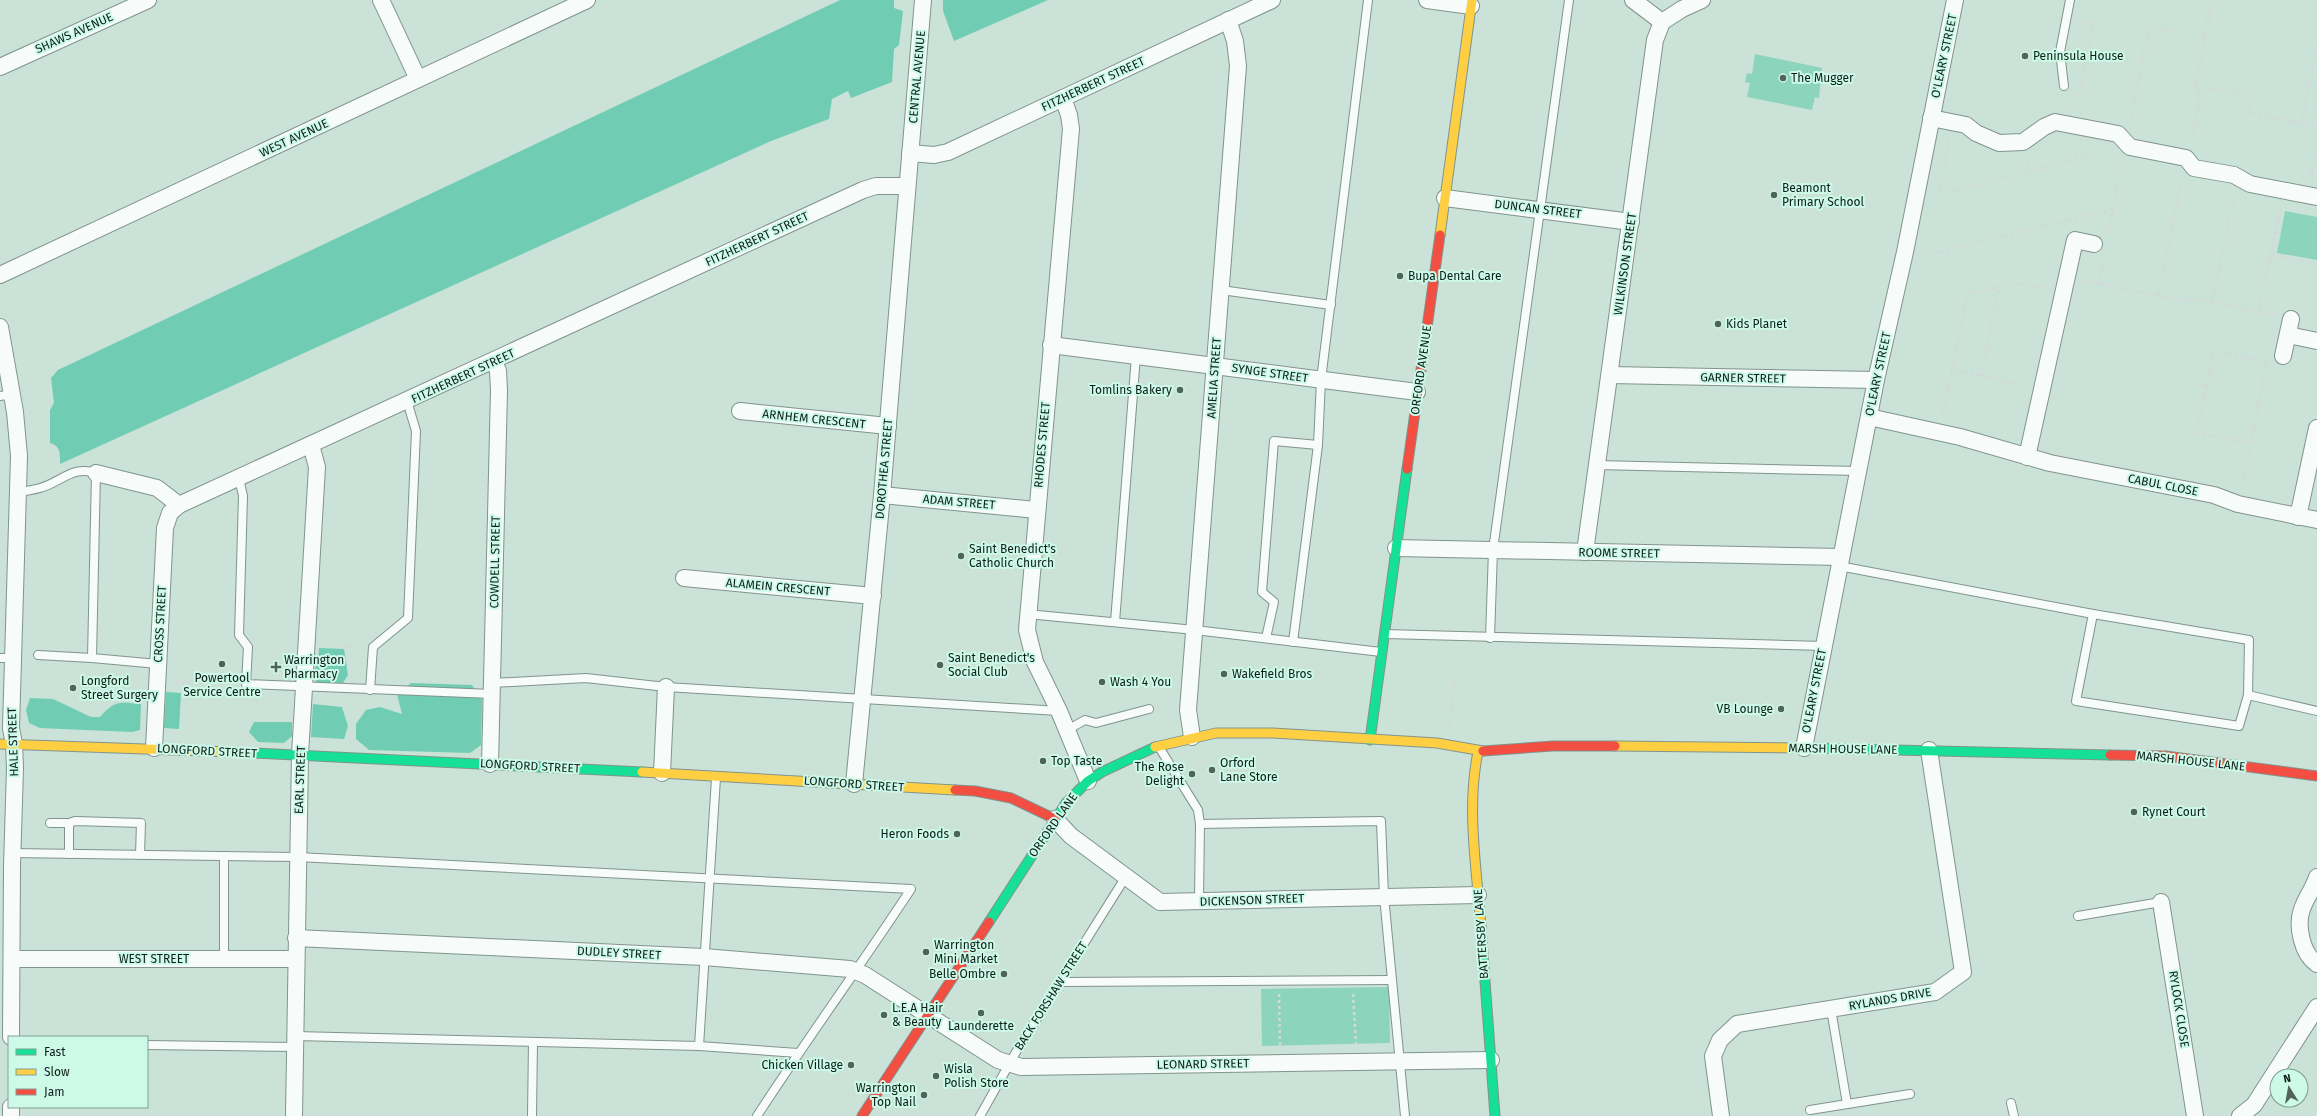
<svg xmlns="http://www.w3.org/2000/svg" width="2317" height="1116" font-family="'Fira Sans',sans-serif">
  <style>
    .green { fill: #8dd4bc }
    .forest { fill: #70cdb3 }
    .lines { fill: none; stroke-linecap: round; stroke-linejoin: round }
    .lane-casing { stroke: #81948d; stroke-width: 10 }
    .street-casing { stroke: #81948d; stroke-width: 18 }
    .fast-casing { stroke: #81948d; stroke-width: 11 }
    .slow-casing { stroke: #81948d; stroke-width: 11 }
    .jam-casing { stroke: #81948d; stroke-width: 11 }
    .path { stroke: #d2d9d6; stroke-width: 2.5; stroke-dasharray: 3 3; stroke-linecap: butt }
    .lane { stroke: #f7fbf9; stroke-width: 8 }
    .street { stroke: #f7fbf9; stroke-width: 16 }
    .fast { stroke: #16e098; stroke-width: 9 }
    .slow { stroke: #ffcf43; stroke-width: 9 }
    .jam { stroke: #f24e42; stroke-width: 9 }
    .poi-dot { fill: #4f635b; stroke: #ccf9e8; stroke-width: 1.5 }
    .labels { text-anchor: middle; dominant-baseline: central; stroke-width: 4; stroke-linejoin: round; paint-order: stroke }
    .street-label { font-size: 12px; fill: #0d1e18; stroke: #ccf9e8 }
    .poi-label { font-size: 12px; fill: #0d1e18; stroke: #ccf9e8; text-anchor: start }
  </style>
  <rect width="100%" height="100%" fill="#cae2d8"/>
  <g class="green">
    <polygon points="1755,54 1822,68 1819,98 1815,97 1812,110 1747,97 1750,83 1745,82 1747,73 1752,74"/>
    <polygon points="2285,211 2317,217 2317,260 2277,253"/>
    <polygon points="1389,987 1390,1043 1262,1046 1261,989"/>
  </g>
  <g class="forest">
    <path d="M840,0H894V8L903,11L899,45L894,49L892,82L851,98L848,91L832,99L829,119L771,141L60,464C60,454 61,446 50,443V410L54,403L51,378L58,370Z"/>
    <polygon points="943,0 1048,0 954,41 943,11"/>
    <path d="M319,648L344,649L348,675L341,686L327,690L316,682C312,667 319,663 319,648Z"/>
    <polygon points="411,683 472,685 482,700 481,745 470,753 369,750 356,739 356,724 366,710 380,707 402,714 397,694"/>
    <polygon points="166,692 181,693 179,729 164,728"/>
    <path d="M30,698L53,699L91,717H100C115,700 119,702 141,704L140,730L132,732L40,728L29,723L26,710Z"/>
    <polygon points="313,704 342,707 348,726 344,739 311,737"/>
    <polygon points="254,722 292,722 292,736 284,743 258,742 249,732"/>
  </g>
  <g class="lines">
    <g class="lane-casing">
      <g id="lane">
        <polyline points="2064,86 2060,52 2070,0"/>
        <polyline points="1221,290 1331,305"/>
        <polyline points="0,396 12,394"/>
        <polyline points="1596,465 1859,471"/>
        <polyline points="239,478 243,496 239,635 248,647 246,684 492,694"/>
        <path d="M18,492C26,491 33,490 40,488C62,482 72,465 96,473L92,658L158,664"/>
        <polyline points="1839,566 2093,614 2249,640 2248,695 2317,711"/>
        <polyline points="1027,614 1195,630 1381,652"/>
        <polyline points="2093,614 2076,701 2239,726 2248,695"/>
        <polyline points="1115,622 1136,356"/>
        <polyline points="1385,634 1823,646"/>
        <polyline points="1266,638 1274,602 1262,592 1274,441 1318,445"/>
        <polyline points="1490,638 1493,550 1569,0"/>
        <polyline points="1293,642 1318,445 1321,380 1368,0"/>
        <polyline points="38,655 92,658"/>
        <polyline points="0,658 13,658"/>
        <polyline points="492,683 586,678 666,687 1059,711"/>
        <polyline points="370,690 373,647 408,618 416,431 407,401"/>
        <polyline points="1067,730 1085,720 1096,723 1149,709"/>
        <polyline points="1159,747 1198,810 1200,824 1381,821 1384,896 1405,1116"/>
        <polyline points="50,823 69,823 75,821 141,823 140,855"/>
        <polyline points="69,823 69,854"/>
        <path d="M12,853L298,857L911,889C861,965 807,1039 757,1116"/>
        <polyline points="1199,901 1200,824"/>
        <polyline points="2078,916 2161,902"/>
        <polyline points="224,959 224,856"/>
        <polyline points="1060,982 1391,980"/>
        <polyline points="1831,1009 1847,1104"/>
        <polyline points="295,1036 699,1046 798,1053"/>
        <polyline points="147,1045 295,1047"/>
        <polyline points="699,1046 716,778"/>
        <polyline points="2011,1103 2014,1116"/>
        <polyline points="1810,1110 1910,1094"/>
        <polyline points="532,1116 533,1042"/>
        <polyline points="980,1116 1016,1052 1125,878"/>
      </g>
    </g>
    <g class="street-casing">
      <g id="street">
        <polyline points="381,0 418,79"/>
        <polyline points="1427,0 1471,6"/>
        <polyline points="1633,0 1662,22"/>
        <polyline points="0,67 148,0"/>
        <polyline points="1063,98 1069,115 1071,129 1027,630 1035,662 1059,711 1088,781"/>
        <polyline points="1931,118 1966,125 1976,133 1999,143 2023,142 2044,127 2055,122 2118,134 2130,147 2186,158 2194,168 2234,175 2250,184 2317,197"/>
        <polyline points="910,153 934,155 948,152 1272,0"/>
        <polyline points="1445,198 1631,222"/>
        <polyline points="0,275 587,0"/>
        <polyline points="0,327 15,412 19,456 11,728 14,744 15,768 12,866 11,1037"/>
        <polyline points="2288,335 2317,341"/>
        <polyline points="1051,345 1417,392"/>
        <polyline points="2283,356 2291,319"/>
        <polyline points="1610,375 1876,380"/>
        <polyline points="740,411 888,426"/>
        <polyline points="1869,417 1960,437 2050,463 2214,495 2238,504 2317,520"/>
        <polyline points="2027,457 2075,240 2094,244"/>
        <polyline points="96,473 157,488 179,505"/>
        <polyline points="882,495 1036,510"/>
        <polyline points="2298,517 2317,428"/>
        <polyline points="1396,548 1841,557"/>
        <polyline points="1585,552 1655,40 1662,22 1682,9 1702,0"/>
        <polyline points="684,578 873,596"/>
        <polyline points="1192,737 1188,710 1238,66 1235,41 1228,20"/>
        <polyline points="154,748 165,528 170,513 179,505 863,190 876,186 906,186"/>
        <polyline points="1804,748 1876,380 1905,252 1955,0"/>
        <polyline points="490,764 499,390 498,371 494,361"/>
        <polyline points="662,773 666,687"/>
        <polyline points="854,784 882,495 923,0"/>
        <polyline points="1055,819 1071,836 1160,902 1478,895"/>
        <path d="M2317,877C2313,889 2306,898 2302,909C2296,926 2302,954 2317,964"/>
        <polyline points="2161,902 2195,1116"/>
        <polyline points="296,938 704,957 850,969 865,975 998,1060 1021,1067 1491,1060"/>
        <polyline points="12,959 296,959"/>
        <polyline points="11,1107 11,1116"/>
        <polyline points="294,1116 300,755 317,467 311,445"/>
        <polyline points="1721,1116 1713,1056 1720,1040 1737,1024 1935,992 1963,972 1929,750"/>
        <polyline points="2240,1116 2254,1105 2317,1007"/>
      </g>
    </g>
    <g class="fast-casing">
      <g id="fast">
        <polyline points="1370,740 1407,469"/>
        <polyline points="1811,748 2110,755"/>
        <polyline points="232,752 642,772"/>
        <polyline points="989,922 1066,803 1088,781 1102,772 1155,747"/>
        <polyline points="1481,927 1495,1116"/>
      </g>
    </g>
    <g class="slow-casing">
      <g id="slow">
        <polyline points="1440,235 1472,0"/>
        <polyline points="0,744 232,752"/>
        <polyline points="1615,746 1811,748"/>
        <polyline points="1155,747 1216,733 1273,733 1437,743 1483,751"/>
        <path d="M1478,752C1466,809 1477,870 1481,927"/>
        <polyline points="642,772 955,790"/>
      </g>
    </g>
    <g class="jam-casing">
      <g id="jam">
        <polyline points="1407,469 1440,235"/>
        <polyline points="1483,751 1553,746 1615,746"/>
        <polyline points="2110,755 2166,756 2317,776"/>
        <polyline points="955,790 975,791 1011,798 1055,819"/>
        <polyline points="862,1116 989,922"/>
      </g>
    </g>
    <g class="path">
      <polyline points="2197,94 2211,88 2252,96 2249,113 2317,127"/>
      <polyline points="2077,107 2093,25 2080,22"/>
      <polyline points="2130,122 2149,27 2165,30 2173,29"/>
      <polyline points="2301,124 2317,46"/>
      <polyline points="1949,141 1939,192 1945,193 2087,156 2089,146"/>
      <polyline points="2191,141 2199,103 2195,86 2212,0"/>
      <polyline points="2027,158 2030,170"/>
      <polyline points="2311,177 2317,146"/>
      <polyline points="2108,234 2122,162"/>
      <polyline points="2272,255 2317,264"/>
      <polyline points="1923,256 2113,209"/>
      <polyline points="2084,281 2191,302 2192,298 2258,312"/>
      <polyline points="2099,284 2103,260"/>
      <polyline points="2158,296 2181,181"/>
      <polyline points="2212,302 2234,195"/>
      <polyline points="2275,315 2258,312 2281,207"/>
      <polyline points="1952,370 1968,294 2015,283 2046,288"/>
      <polyline points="1981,376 1999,286"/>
      <polyline points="2198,384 2207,386 2214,351 2267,362 2242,486"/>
      <polyline points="2207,386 2197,433 2250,443"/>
      <polyline points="1942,416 1952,370 2025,385"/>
      <polyline points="325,645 360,647"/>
      <polyline points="176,682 233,684"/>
      <polyline points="1449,724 1457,667"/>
      <polyline points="1279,994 1280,1045"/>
      <polyline points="1353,994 1356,1045"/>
    </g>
    <use href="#lane" class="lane"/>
    <use href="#street" class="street"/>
    <use href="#fast" class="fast"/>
    <use href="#slow" class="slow"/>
    <use href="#jam" class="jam"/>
  </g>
  <g class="poi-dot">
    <circle cx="2025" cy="56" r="4"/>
    <circle cx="1783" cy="78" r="4"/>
    <circle cx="1774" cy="195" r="4"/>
    <circle cx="1400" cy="276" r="4"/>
    <circle cx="1718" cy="324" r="4"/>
    <circle cx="1180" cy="390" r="4"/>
    <circle cx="961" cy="556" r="4"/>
    <circle cx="222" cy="664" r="4"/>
    <circle cx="940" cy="665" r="4"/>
    <path d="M274 661h4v4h4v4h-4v4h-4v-4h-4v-4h4z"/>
    <circle cx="1224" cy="674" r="4"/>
    <circle cx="1102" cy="682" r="4"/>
    <circle cx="73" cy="688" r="4"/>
    <circle cx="1781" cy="709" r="4"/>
    <circle cx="1043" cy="761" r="4"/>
    <circle cx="1212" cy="770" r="4"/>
    <circle cx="1192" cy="774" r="4"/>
    <circle cx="2134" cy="812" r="4"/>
    <circle cx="957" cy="834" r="4"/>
    <circle cx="926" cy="952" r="4"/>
    <circle cx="1004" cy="974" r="4"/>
    <circle cx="981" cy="1013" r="4"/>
    <circle cx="884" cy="1015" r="4"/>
    <circle cx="851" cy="1065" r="4"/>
    <circle cx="936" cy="1076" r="4"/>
    <circle cx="924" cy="1095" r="4"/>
  </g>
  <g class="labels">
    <g class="street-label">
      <text transform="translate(74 33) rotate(-24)">SHAWS AVENUE</text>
      <text transform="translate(1944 56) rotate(-78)">O'LEARY STREET</text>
      <text transform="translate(917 77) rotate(-85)">CENTRAL AVENUE</text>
      <text transform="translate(1093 84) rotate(-25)">FITZHERBERT STREET</text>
      <text transform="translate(294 138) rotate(-25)">WEST AVENUE</text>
      <text transform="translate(1538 209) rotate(7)">DUNCAN STREET</text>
      <text transform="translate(757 239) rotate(-25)">FITZHERBERT STREET</text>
      <text transform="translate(1625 264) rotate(-82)">WILKINSON STREET</text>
      <text transform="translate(1421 370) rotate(-82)">ORFORD AVENUE</text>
      <text transform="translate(1270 373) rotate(8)">SYNGE STREET</text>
      <text transform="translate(1878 374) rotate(-78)">O'LEARY STREET</text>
      <text transform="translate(463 376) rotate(-25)">FITZHERBERT STREET</text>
      <text transform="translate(1214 378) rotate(-86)">AMELIA STREET</text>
      <text transform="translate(1743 378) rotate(1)">GARNER STREET</text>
      <text transform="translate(814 419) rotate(6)">ARNHEM CRESCENT</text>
      <text transform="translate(1042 445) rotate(-85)">RHODES STREET</text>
      <text transform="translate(884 469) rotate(-85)">DOROTHEA STREET</text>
      <text transform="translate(2163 485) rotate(11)">CABUL CLOSE</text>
      <text transform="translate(959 502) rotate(5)">ADAM STREET</text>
      <text transform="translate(1619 553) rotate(1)">ROOME STREET</text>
      <text transform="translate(495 562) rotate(-89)">COWDELL STREET</text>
      <text transform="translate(778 587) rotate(5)">ALAMEIN CRESCENT</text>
      <text transform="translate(160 624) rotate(-87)">CROSS STREET</text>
      <text transform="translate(1814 691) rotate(-79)">O'LEARY STREET</text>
      <text transform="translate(13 742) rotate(-92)">HALE STREET</text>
      <text transform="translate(1843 749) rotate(1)">MARSH HOUSE LANE</text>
      <text transform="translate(207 751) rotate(3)">LONGFORD STREET</text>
      <text transform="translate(2191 761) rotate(6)">MARSH HOUSE LANE</text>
      <text transform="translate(530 766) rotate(3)">LONGFORD STREET</text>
      <text transform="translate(300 780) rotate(-88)">EARL STREET</text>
      <text transform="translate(854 784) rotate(4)">LONGFORD STREET</text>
      <text transform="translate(1053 825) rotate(-55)">ORFORD LANE</text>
      <text transform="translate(1252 900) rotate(-2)">DICKENSON STREET</text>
      <text transform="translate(1481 934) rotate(-94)">BATTERSBY LANE</text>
      <text transform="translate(619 953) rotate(3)">DUDLEY STREET</text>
      <text x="154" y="959">WEST STREET</text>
      <text transform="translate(1051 996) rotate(-58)">BACK FORSHAW STREET</text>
      <text transform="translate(1890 999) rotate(-10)">RYLANDS DRIVE</text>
      <text transform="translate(2179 1009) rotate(81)">RYLOCK CLOSE</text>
      <text transform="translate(1203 1064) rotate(-1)">LEONARD STREET</text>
    </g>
    <g class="poi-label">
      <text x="2033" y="56">Peninsula House</text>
      <text x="1791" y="78">The Mugger</text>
      <text x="1782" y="188">Beamont<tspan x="1782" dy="14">Primary School</tspan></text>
      <text x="1408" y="276">Bupa Dental Care</text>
      <text x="1726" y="324">Kids Planet</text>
      <text x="1172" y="390" text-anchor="end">Tomlins Bakery</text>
      <text x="969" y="549">Saint Benedict's<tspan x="969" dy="14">Catholic Church</tspan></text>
      <text x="948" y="658">Saint Benedict's<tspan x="948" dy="14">Social Club</tspan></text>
      <text x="284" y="660">Warrington<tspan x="284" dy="14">Pharmacy</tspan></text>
      <text x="1232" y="674">Wakefield Bros</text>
      <text x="222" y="678" text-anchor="middle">Powertool<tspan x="222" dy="14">Service Centre</tspan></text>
      <text x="81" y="681">Longford<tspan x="81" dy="14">Street Surgery</tspan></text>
      <text x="1110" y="682">Wash 4 You</text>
      <text x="1773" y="709" text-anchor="end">VB Lounge</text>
      <text x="1051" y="761">Top Taste</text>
      <text x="1220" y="763">Orford<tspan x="1220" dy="14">Lane Store</tspan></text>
      <text x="1184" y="767" text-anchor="end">The Rose<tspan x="1184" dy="14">Delight</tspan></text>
      <text x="2142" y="812">Rynet Court</text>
      <text x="949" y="834" text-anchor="end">Heron Foods</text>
      <text x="934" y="945">Warrington<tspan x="934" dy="14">Mini Market</tspan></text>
      <text x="996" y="974" text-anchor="end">Belle Ombre</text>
      <text x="892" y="1008">L.E.A Hair<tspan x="892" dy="14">&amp; Beauty</tspan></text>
      <text x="981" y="1026" text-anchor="middle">Launderette</text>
      <text x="843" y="1065" text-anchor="end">Chicken Village</text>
      <text x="944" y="1069">Wisla<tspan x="944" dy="14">Polish Store</tspan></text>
      <text x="916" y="1088" text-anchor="end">Warrington<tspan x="916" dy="14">Top Nail</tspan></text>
    </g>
  </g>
  <rect x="8" y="1036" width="140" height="72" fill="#ccf9e8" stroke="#80a195"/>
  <rect x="16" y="1049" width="20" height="6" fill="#16e098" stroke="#80a195"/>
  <text x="44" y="1056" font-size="12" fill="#0d1e18">Fast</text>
  <rect x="16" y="1069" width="20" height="6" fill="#ffcf43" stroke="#80a195"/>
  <text x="44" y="1076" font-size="12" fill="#0d1e18">Slow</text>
  <rect x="16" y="1089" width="20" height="6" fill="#f24e42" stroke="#80a195"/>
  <text x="44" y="1096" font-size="12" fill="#0d1e18">Jam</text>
  <g transform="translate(2289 1088) rotate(349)"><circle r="19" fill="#ccf9e8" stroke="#80a195"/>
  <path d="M0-3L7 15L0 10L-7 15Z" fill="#4f635b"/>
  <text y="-6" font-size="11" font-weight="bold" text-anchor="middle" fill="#0d1e18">N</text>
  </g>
</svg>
